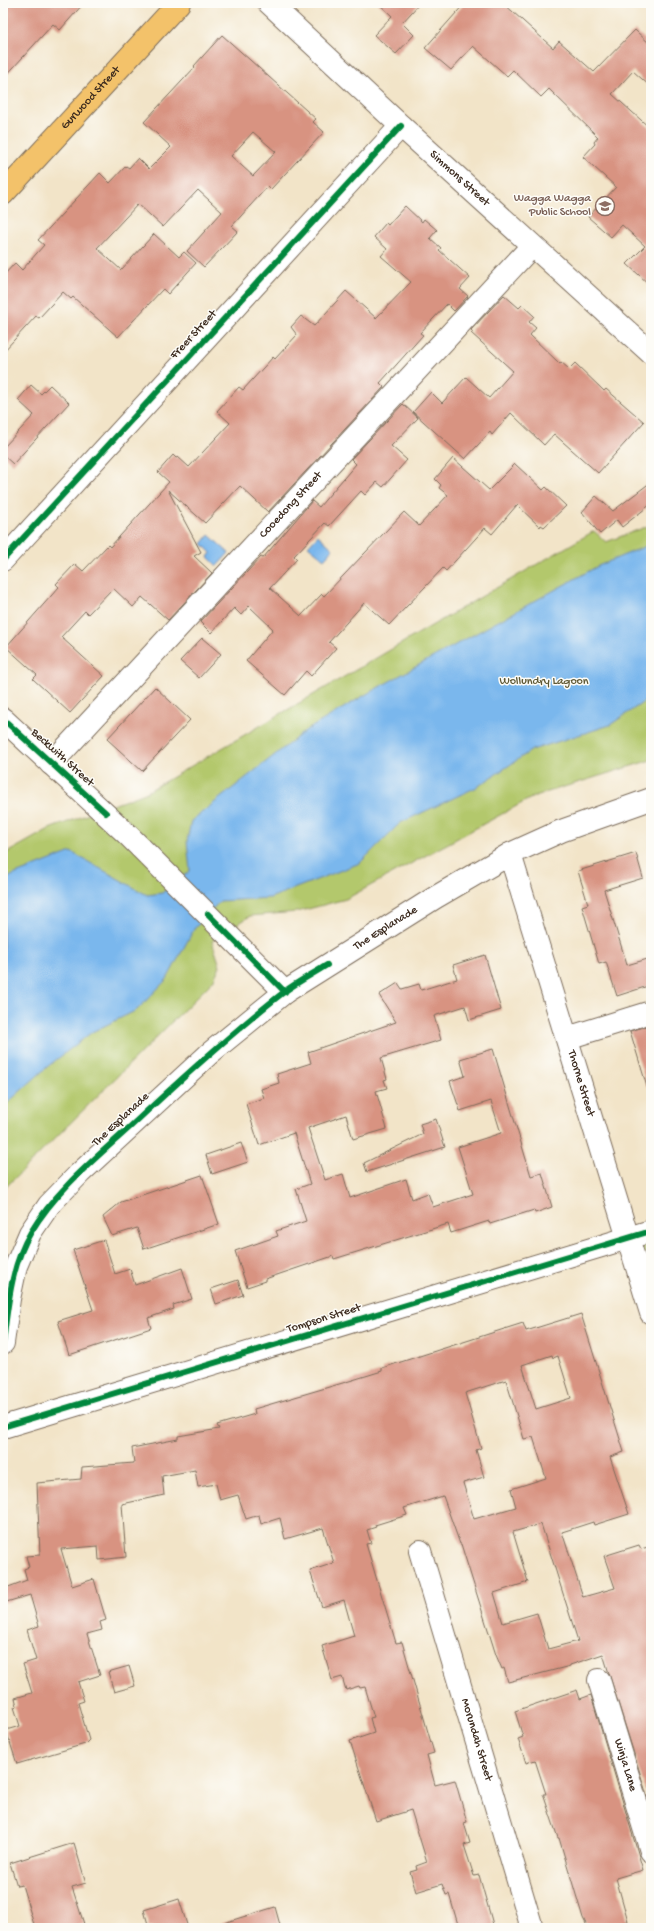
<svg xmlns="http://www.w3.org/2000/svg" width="654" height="1931" font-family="'Gochi Hand',sans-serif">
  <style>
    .green { fill: #b3c86c; stroke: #777945 }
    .water { fill: #7ab7ed; stroke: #5a7086 }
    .building { fill: #d89381; fill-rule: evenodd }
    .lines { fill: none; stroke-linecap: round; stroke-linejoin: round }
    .minor-casing { stroke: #7b6b5a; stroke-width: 24 }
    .major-casing { stroke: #7b6b5a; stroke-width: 24 }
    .minor { stroke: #fff; stroke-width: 22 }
    .major { stroke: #f3c26a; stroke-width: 22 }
    .cycleway-casing { stroke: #fdfcf7; stroke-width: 8 }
    .cycleway { stroke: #00873e; stroke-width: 6 }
    .labels { text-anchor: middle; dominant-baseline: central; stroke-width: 3; stroke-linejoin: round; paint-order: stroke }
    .street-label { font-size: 12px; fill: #3b2a1e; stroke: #fdfcf7 }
    .education-label { font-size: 12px; fill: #785e54; stroke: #fdfcf7; text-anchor: end }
    .park-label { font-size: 12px; fill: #5f5935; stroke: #fdfcf7 }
  </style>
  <rect width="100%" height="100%" fill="#fdfcf7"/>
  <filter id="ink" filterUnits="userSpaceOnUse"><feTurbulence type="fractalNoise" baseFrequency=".025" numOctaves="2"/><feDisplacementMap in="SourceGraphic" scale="8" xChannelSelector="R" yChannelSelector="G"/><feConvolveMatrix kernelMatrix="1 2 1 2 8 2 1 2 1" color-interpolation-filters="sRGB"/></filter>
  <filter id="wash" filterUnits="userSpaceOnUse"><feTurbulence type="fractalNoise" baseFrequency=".012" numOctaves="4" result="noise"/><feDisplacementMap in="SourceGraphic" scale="16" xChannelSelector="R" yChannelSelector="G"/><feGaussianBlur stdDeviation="0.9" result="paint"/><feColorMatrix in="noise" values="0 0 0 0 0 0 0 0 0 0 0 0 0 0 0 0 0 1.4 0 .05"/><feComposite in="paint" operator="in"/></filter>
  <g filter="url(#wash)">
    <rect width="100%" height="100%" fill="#f2e4c8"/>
    <g class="green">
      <polygon points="651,525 651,760 535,796 346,899 297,912 250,916 212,941 220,966 213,981 3,1190 3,855 49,829 145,793 594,531 606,542"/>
      <polygon points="651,1231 651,1313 628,1238"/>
    </g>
    <g class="water">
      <polygon points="209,535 229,553 217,566 208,557 211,553 202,544"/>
      <polygon points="318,535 333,549 324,559 308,546"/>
      <polygon points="651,544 651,697 610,725 532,750 477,787 400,823 360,863 270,898 220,901 194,929 167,979 137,1010 92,1032 47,1067 3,1107 3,881 13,875 71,852 147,895 162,893 190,871 187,841 191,821 305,731 370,692 598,566"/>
    </g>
    <g id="blocks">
      <g class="building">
        <polygon points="3,3 84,3 60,30 53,24 3,79"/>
        <polygon points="378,3 420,3 402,23 414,35 396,54 374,35 392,16"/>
        <polygon points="465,3 503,3 553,48 559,41 594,72 635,30 651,45 651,87 633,71 612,94 651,129 651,286 627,264 645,246 622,225 611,237 588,217 616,187 583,157 595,144 594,142 598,137 549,89 541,97 513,70 507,76 473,46 451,70 425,48"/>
        <path d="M222,35L316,119L313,122L324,132L271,189L268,186L232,226L238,231L204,267L187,251L222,212L198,190L163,227L138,204L97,248L121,270L154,234L179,257L184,252L196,263L168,294L163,289L162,290L118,337L73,297L71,299L63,292L39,318L36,316L3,352V276L15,263L22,270L44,245L38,240L100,173L110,183L126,166L129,168L138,158L149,169L171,147L144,122L195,67L194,66ZM253,132L276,152L253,176L231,156Z"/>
        <polygon points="405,206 422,222 424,219 437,230 430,238 441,248 439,250 470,278 460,289 468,296 454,311 447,304 420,333 423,335 380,383 384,387 268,512 240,486 205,523 168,490 201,552 194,556 212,573 168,620 142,597 133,607 113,588 88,614 85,611 61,637 104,676 70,713 33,679 37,675 6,647 59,587 56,584 75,564 83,571 108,545 110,547 169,482 158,472 173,455 176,458 178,457 189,467 230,423 217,411 239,387 243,390 273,357 275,359 297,335 291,327 301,316 314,326 346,291 376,318 411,282 381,256 387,249 374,237 386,223 388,225"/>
        <polygon points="504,295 519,308 522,305 534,316 529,322 536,328 530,335 560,364 561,362 569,369 575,363 604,391 606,389 644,422 598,473 554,434 544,445 511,413 492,435 490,432 465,459 413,412 431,392 442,403 466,377 489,398 513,371 471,333 473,332 471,330"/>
        <polygon points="31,385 41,394 50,385 69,403 13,464 3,455 3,448 34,415 18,400"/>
        <polygon points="403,404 418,418 391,446 407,460 383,487 377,482 365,495 361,491 329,526 325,523 294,556 297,559 270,588 301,616 322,594 324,596 404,512 419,526 448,495 439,488 441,485 435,479 453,458 489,490 515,464 543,490 546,487 566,506 544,527 541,525 540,527 517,505 492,534 485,528 446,571 443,568 389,625 364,603 329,642 336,648 311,676 306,671 285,695 246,661 273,629 249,606 241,615 234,608 211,633 200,622 261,557 263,558 312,501 319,507 356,464 351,459"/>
        <polygon points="651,482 651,504 622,527 617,520 600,534 582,512 596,496 613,511"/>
        <polygon points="202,638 221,654 199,678 180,661"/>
        <polygon points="155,687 190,720 142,771 107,739"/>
        <polygon points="636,853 643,878 604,890 627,965 651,958 651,985 617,996 606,962 599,964 582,906 588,904 578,871"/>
        <polygon points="485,955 501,1010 469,1020 465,1006 434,1016 441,1040 381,1058 387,1079 384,1080 387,1088 376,1091 387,1129 353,1139 346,1115 308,1128 325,1180 343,1174 350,1198 406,1179 412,1199 428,1193 433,1207 473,1194 458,1147 501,1133 491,1101 460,1111 450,1081 465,1076 460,1059 493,1049 531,1176 542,1173 552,1207 535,1213 534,1210 490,1224 489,1221 451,1233 448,1224 334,1259 333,1256 265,1279 265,1281 247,1287 235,1251 278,1236 276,1231 306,1221 296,1189 310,1184 294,1133 259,1145 246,1104 264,1098 261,1089 279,1083 277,1074 311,1063 308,1052 396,1022 379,995 398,983 402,989 419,984 421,990 457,979 453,965"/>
        <polygon points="651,1025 651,1086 647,1087 630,1031"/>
        <polygon points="436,1119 445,1147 367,1172 364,1163 423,1134 420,1124"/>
        <polygon points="241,1143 248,1162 212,1174 206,1155"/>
        <polygon points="202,1175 219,1224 144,1249 137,1228 112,1236 103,1217 121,1202"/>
        <polygon points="104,1240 115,1274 130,1269 135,1285 182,1268 192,1299 173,1305 174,1309 148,1318 151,1328 69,1355 58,1321 93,1310 73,1250"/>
        <polygon points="238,1280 243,1295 216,1304 211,1289"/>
        <path d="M581,1314L624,1452L610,1457L629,1514L594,1525L593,1522L562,1532L583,1597L615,1588L604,1556L639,1545L641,1549L651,1546V1801L649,1802L603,1654L570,1665V1666L508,1682L504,1668L502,1669L496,1655L461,1544H460L443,1496L404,1508L407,1515L375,1525L376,1527L367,1530L371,1543L366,1544L396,1643L402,1642L434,1753L427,1755L435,1785L455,1780L467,1822L464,1823L470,1843L464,1845L474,1876L479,1875L494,1928H459L449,1894L446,1895L442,1884L416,1892L410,1872L417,1870L416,1866L427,1862L411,1810L376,1821L350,1741L374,1733L370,1718L374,1717L365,1687L360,1688L359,1686L346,1690L342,1677L332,1680L322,1646L354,1636L344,1600L322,1607L310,1571L334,1563L323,1528L285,1539L280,1518L261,1524L259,1515L246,1519L238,1495L220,1500L216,1484L198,1487L195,1470L162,1476L164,1495L122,1504L126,1557L99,1560L98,1546L61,1549L72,1586L94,1579L106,1620L100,1622L102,1630L87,1634L100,1675L78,1682L84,1701L78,1703L89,1740L85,1744L17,1764L6,1730L20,1726L14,1707L17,1706L15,1698L32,1693L23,1664L36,1660L27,1630L39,1626L30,1595L3,1603V1589L27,1580L24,1569L29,1567L26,1556L40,1555L37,1483L81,1479L82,1467L134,1463L132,1448L178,1439V1436L219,1429L217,1425L255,1414L254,1409L346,1382L382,1371V1368L523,1323L526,1331ZM552,1355L553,1358L558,1356L571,1398L536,1409L522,1365ZM506,1380L524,1439L533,1437L546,1478L511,1489L516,1507L474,1519L463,1483L484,1477L476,1450L481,1448L465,1393ZM541,1524L578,1641L548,1649L537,1613L503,1623L494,1593L528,1582L513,1532Z"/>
        <polygon points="129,1666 135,1686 114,1692 108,1672"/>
        <polygon points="577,1690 580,1699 591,1695 643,1870 616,1878 628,1921 606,1928 588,1928 583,1918 559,1838 558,1838 543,1794 546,1794 535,1760 526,1763 518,1739 523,1737 515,1711"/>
        <polygon points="74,1843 86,1883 72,1887 84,1924 71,1928 35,1928 22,1885 17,1886 10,1863"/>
        <polygon points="179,1899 188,1928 149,1928 144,1910"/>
        <polygon points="275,1907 280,1925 269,1928 220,1928 220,1924"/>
      </g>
    </g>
  </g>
  <g filter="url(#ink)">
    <use href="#blocks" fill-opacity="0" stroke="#7b6b5a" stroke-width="1"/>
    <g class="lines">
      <g class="minor-casing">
        <g id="minor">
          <path id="s1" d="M269,3L401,126L651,353"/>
          <polyline points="3,560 401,126"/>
          <polyline points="3,719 128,835 285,992"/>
          <path id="s2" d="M51,764L532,246"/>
          <path id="s3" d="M510,854L651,1313"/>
          <polyline points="567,1038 651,1012"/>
          <path id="s4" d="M3,1343L9,1299L16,1266L30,1233L49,1205L80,1173L210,1053L285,992L436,897L510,854L561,831L651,799"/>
          <polyline points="3,1427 651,1231"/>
          <path id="s5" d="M420,1551L532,1928"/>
          <path id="s6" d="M599,1680L651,1851"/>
        </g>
      </g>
      <g class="major-casing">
        <g id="major">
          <path id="s7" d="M3,194L179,3"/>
        </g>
      </g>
      <use href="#minor" class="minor"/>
      <use href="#major" class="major"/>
      <g class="cycleway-casing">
        <g id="cycleway">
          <polyline points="3,560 401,126"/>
          <polyline points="3,719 106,813"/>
          <polyline points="208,914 285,992"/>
          <path d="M3,1343C8,1305 11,1265 31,1232C56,1190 95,1159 131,1126C180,1080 230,1034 284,992C297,982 313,974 327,965"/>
          <polyline points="3,1427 651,1231"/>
        </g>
      </g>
      <use href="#cycleway" class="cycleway"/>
    </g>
  </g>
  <defs>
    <g id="school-ring" transform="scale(1)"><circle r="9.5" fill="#fdfcf7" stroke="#8d6e63" stroke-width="1.5"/><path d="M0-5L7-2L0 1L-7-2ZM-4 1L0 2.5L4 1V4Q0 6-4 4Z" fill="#8d6e63"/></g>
  </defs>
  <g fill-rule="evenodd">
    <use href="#school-ring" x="605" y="206"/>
  </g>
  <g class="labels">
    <g class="street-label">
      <text stroke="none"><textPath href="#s7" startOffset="130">Gurwood Street</textPath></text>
      <text stroke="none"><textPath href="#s1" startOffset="259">Simmons Street</textPath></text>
      <text transform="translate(194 335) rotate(-47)">Freer Street</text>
      <text stroke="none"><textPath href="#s2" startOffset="353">Cooedong Street</textPath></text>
      <text transform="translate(62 758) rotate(42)">Beckwith Street</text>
      <text stroke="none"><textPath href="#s4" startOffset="585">The Esplanade</textPath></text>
      <text stroke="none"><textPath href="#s3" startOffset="240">Thorne Street</textPath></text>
      <text transform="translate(121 1120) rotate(-43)">The Esplanade</text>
      <text transform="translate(324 1319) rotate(-17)">Tompson Street</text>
      <text stroke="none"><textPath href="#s5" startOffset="197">Morundah Street</textPath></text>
      <text stroke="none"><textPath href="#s6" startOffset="89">Winja Lane</textPath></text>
    </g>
    <g class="education-label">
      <text x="591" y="199">Wagga Wagga<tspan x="591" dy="14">Public School</tspan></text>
    </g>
    <g class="park-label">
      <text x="544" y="682">Wollundry Lagoon</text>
    </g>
  </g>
  <rect width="654" height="1931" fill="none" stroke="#fdfcf7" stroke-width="16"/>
</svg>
